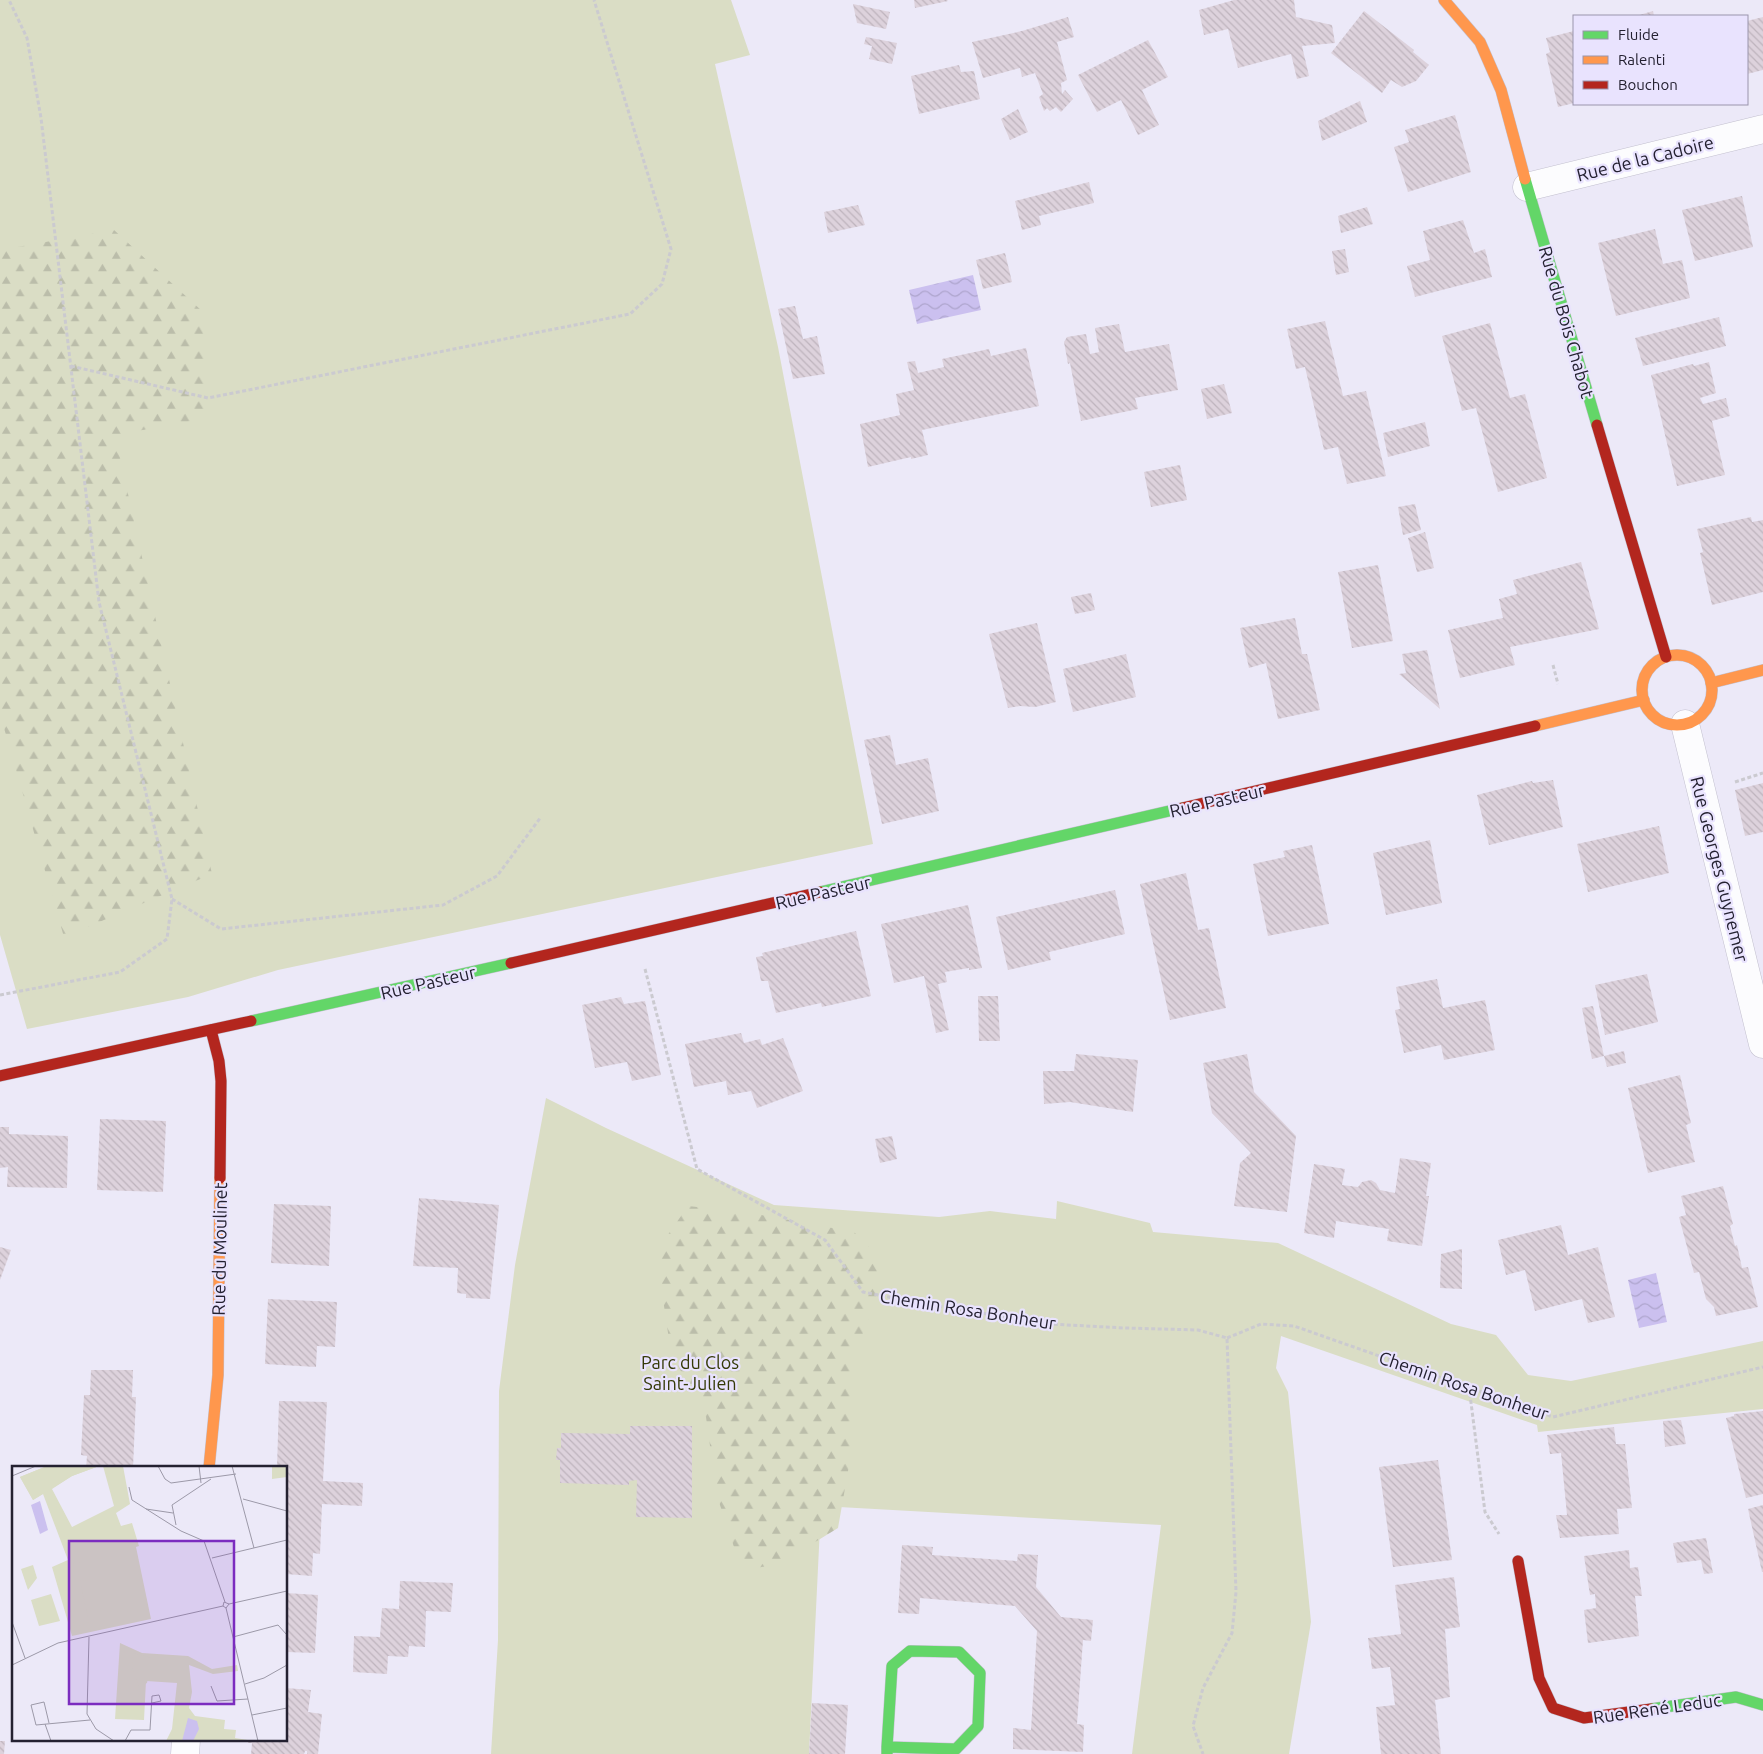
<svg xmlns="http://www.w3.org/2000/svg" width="1763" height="1754" font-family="Ubuntu,sans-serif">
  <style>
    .green { fill: #daddc5 }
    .forest { fill: url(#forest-firs) }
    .water { fill: url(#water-waves) }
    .building { fill: url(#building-back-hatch) }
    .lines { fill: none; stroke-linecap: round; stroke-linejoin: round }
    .street-casing { stroke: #c3c0cf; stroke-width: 29 }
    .fast-casing { stroke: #c3c0cf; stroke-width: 12 }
    .slow-casing { stroke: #c3c0cf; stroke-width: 12 }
    .jam-casing { stroke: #c3c0cf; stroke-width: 12 }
    .path { stroke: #cbcad0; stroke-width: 3; stroke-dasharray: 4 2.5; stroke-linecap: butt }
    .street { stroke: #fcfcfe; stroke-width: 28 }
    .fast { stroke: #63d668; stroke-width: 11 }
    .slow { stroke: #ff974d; stroke-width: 11 }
    .jam { stroke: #b3261e; stroke-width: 11 }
    .labels { text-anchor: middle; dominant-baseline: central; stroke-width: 4.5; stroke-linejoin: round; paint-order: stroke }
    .street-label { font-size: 18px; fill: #242131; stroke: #e9e3fe }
    .park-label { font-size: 18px; fill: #353a07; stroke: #e9e3fe }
    .inset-road { fill: none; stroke: #9c99a8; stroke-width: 1 }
    .view { fill: #7b2cbf; fill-opacity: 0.15; stroke: #7b2cbf; stroke-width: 2.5 }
    .inset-edge { fill: none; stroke: #242131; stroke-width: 2.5 }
  </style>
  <defs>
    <pattern id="forest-firs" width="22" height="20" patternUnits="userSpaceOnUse" patternTransform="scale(1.25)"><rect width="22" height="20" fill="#daddc5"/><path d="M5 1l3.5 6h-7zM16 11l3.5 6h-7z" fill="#bbbdaa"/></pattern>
    <pattern id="water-waves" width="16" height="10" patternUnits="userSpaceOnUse" patternTransform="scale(1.25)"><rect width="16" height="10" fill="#cbc0ef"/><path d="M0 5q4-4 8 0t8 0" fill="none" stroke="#aea5cd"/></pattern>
    <pattern id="building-back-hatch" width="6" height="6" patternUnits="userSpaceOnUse" patternTransform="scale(1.25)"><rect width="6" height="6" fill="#ddd2dc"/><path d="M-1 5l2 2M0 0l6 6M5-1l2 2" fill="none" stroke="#beb4bd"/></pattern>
  </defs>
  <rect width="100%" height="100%" fill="#ece9f8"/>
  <g class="green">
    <polygon points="0,0 731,0 750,55 715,64 778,347 873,844 278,970 188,997 27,1029 0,935"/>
    <polygon points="546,1098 606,1128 774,1205 939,1217 990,1211 1056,1219 1057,1201 1150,1223 1153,1232 1278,1243 1451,1324 1496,1335 1528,1375 1571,1381 1763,1341 1763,1409 1538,1432 1537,1425 1281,1336 1276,1368 1288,1392 1311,1622 1289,1754 1132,1754 1161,1525 821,1506 809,1754 491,1754 498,1640 499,1391 515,1265"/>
  </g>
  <g class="forest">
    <polygon points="114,230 202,311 209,418 115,435 212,874 64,937 0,714 0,250"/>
    <polygon points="688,1206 751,1213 854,1232 887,1265 866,1326 850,1366 850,1460 838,1528 781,1563 742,1571 717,1496 706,1417 671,1353 656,1252"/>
  </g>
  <g class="water">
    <polygon points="973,275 981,310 917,324 909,290"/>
    <polygon points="1656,1273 1667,1322 1639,1328 1628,1280"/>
  </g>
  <g class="building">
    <polygon points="914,0 947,0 948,1 915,8"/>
    <polygon points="1234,0 1294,0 1296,17 1332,25 1335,43 1302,46 1309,76 1297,79 1291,54 1238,68 1228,29 1204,35 1199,10"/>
    <polygon points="853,4 890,12 886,29 857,23"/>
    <polygon points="1364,11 1414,50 1413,52 1429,65 1416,81 1402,87 1391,80 1382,93 1331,53"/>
    <polygon points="1653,11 1654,16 1636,16"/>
    <polygon points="1068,17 1074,37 1057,42 1067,80 1061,83 1062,94 1065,90 1073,99 1061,112 1056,107 1050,111 1047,108 1044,111 1039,97 1043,94 1035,73 1022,77 1020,68 983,78 972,42 1022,31"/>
    <polygon points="1763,17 1763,70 1747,74 1747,21"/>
    <polygon points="1574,31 1574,103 1558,107 1546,54 1550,52 1546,38"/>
    <polygon points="866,37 897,43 892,64 869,59 872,46 864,44"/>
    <polygon points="1148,40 1168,77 1142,90 1159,125 1138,135 1121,100 1097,112 1078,75"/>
    <polygon points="959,65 961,72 974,71 980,99 919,114 911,76"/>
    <polygon points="1360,101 1367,122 1322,141 1318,121"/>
    <polygon points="1018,109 1028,132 1010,140 1001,119"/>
    <polygon points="1455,115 1471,172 1408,192 1394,147 1409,142 1405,130"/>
    <polygon points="1089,182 1094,203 1039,216 1041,225 1022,230 1015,201"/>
    <polygon points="1742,196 1753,247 1695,261 1682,210"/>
    <polygon points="858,205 865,225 828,233 824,212"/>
    <polygon points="1367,207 1373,224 1341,233 1338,216"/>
    <polygon points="1463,220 1474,253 1485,249 1492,277 1415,297 1407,266 1430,260 1423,231"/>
    <polygon points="1655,229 1663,264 1682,260 1690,298 1616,316 1598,243"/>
    <polygon points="1345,249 1349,272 1336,275 1332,251"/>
    <polygon points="1005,253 1012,282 983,289 976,260"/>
    <polygon points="795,306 803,339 817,336 825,374 793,379 778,309"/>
    <polygon points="1719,317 1726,346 1643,366 1635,338"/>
    <polygon points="1325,321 1343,396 1366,391 1386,476 1347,484 1338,447 1324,450 1305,367 1296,369 1287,329"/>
    <polygon points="1490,323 1510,398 1525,394 1547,478 1498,492 1476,408 1462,411 1442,336"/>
    <polygon points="1119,324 1125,352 1169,344 1178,390 1135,398 1138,409 1081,421 1070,363 1068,364 1064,342 1067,337 1086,334 1090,354 1099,352 1095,328"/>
    <polygon points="1026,348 1039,406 922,430 928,455 911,459 911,457 868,467 860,424 900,415 896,394 914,390 907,362 915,361 918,373 944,367 942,359 989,349 991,356"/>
    <polygon points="1709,362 1716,393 1700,398 1703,404 1726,398 1730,416 1712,421 1725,475 1677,486 1651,375 1693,364 1694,366"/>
    <polygon points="1224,384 1232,413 1207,419 1201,389"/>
    <polygon points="1425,422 1430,446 1388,457 1383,433"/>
    <polygon points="1180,465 1187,500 1151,507 1144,472"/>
    <polygon points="1415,504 1421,530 1403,535 1398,507"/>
    <polygon points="1751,517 1752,522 1763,520 1763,592 1712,605 1700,553 1703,552 1697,529"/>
    <polygon points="1425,532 1434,568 1417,572 1408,538"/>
    <polygon points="1581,562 1599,629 1510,647 1515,665 1460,678 1448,630 1503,618 1499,599 1517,594 1513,580"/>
    <polygon points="1378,565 1393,641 1352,648 1338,572"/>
    <polygon points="1091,593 1095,610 1075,614 1071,597"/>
    <polygon points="1295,618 1302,654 1307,654 1320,710 1278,719 1266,663 1249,668 1240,628"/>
    <polygon points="1037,623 1056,702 1035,707 1020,706 1008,708 989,634"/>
    <polygon points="1427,650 1440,709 1399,674 1406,673 1402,654"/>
    <polygon points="1126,654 1136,697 1073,712 1063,669"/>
    <polygon points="890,735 896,765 928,758 939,811 882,824 864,740"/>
    <polygon points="1553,780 1563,827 1489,845 1477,795 1532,781 1533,783"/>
    <polygon points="1763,783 1763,832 1745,836 1735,790"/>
    <polygon points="1659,826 1669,873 1588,892 1577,844"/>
    <polygon points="1430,840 1442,903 1386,915 1373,853"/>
    <polygon points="1312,845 1329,924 1268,936 1253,864 1285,857 1283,851"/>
    <polygon points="1186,873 1198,930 1209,928 1226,1008 1170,1020 1140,884"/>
    <polygon points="1115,890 1125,934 1049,952 1051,960 1008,970 996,917"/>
    <polygon points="968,905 982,968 969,970 969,968 945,972 947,982 938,984 949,1030 936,1033 924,976 894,983 881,924"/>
    <polygon points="856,931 871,996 822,1007 821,1003 776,1013 768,981 761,981 756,957 763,956 762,953"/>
    <polygon points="1647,974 1658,1022 1605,1035 1595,985"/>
    <polygon points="1437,979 1443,1008 1485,1000 1495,1050 1444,1060 1441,1045 1404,1053 1395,1010 1400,1009 1396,987"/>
    <polygon points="978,996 998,996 1000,1041 979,1041"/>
    <polygon points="621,997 624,1004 645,1001 661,1075 632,1081 627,1062 595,1068 582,1005"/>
    <polygon points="1593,1006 1604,1056 1592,1059 1582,1008"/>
    <polygon points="741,1033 744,1043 760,1039 762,1045 783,1038 803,1091 757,1108 751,1091 728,1095 726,1081 694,1087 685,1044"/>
    <polygon points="1624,1051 1626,1063 1607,1067 1604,1056"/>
    <polygon points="1076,1054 1138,1060 1133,1112 1070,1102 1044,1104 1043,1071 1074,1071"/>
    <polygon points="1247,1054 1254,1092 1296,1136 1287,1212 1234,1206 1240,1163 1251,1153 1212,1113 1203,1063"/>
    <polygon points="1680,1075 1691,1123 1686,1125 1695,1162 1648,1173 1628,1088"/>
    <polygon points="100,1119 166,1121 163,1192 97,1190"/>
    <polygon points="0,1127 9,1127 9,1134 68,1136 67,1188 7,1187 8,1167 0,1168"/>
    <polygon points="892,1136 897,1159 880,1163 875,1139"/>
    <polygon points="1400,1158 1431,1163 1426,1196 1429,1196 1422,1246 1387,1241 1389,1229 1336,1221 1334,1238 1304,1233 1314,1164 1345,1169 1342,1185 1358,1187 1362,1182 1371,1180 1376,1183 1380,1190 1395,1193"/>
    <polygon points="1723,1186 1733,1224 1730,1226 1735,1246 1737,1245 1742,1268 1748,1267 1758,1307 1716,1316 1714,1307 1706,1299 1699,1272 1694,1273 1679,1217 1686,1215 1681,1196"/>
    <polygon points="419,1198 499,1205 490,1299 466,1298 466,1294 457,1293 458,1268 413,1266"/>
    <polygon points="274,1204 331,1206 329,1266 271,1263"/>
    <polygon points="1561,1225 1568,1255 1598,1247 1615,1317 1588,1323 1582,1299 1535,1311 1525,1270 1506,1275 1498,1240"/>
    <polygon points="0,1247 11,1250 0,1280"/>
    <polygon points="1462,1249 1462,1289 1440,1288 1441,1254"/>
    <polygon points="268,1299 337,1302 335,1347 317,1346 316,1367 265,1364"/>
    <polygon points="91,1370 133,1370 132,1397 136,1397 133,1468 86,1468 87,1456 81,1455 84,1395 90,1395"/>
    <polygon points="279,1401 327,1402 323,1481 363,1483 362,1506 322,1504 320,1554 313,1553 312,1576 286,1574 286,1468 277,1468"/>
    <polygon points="1763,1411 1763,1494 1746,1498 1726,1418 1734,1416 1734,1414"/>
    <polygon points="1681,1420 1686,1444 1665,1447 1663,1421"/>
    <polygon points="630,1426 692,1426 692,1518 636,1517 637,1480 629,1481 629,1485 560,1483 560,1460 556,1460 557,1448 561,1448 561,1433 630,1434"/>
    <polygon points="1614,1427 1616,1444 1625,1444 1632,1508 1617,1509 1619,1534 1560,1538 1556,1515 1567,1515 1561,1453 1550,1454 1547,1435"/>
    <polygon points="1438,1460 1452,1560 1393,1567 1379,1467"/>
    <polygon points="1763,1505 1763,1572 1762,1572 1748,1509"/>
    <polygon points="1706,1538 1713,1573 1704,1574 1701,1560 1677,1563 1673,1543"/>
    <polygon points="902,1545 933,1547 932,1555 1017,1561 1018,1554 1038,1555 1036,1587 1061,1617 1093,1620 1091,1641 1083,1640 1077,1724 1084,1725 1083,1752 1013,1749 1013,1728 1031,1730 1037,1631 1015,1606 920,1598 919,1614 898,1613"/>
    <polygon points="1629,1550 1630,1568 1638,1567 1642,1596 1635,1596 1639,1636 1588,1643 1584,1610 1596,1608 1595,1594 1590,1595 1584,1556"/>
    <polygon points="1454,1577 1460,1627 1445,1629 1450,1697 1435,1700 1441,1754 1381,1754 1376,1707 1395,1705 1390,1667 1372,1669 1368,1638 1401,1634 1395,1585"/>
    <polygon points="400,1581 453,1583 451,1612 426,1611 425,1647 409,1646 408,1657 388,1656 387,1674 353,1672 354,1636 380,1637 382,1608 399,1609"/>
    <polygon points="286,1593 318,1595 315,1653 286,1652"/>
    <polygon points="286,1688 311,1690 308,1712 322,1714 318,1754 307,1754 307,1751 305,1751 304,1754 251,1754 252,1743 248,1743 248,1740 286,1740"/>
    <polygon points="812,1703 848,1705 845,1754 809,1754"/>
    <polygon points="0,1741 5,1741 4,1754 0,1754"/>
  </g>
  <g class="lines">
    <g class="street-casing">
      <g id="street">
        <polyline points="1527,187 1763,129"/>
        <polyline points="1685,724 1763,1044"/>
        <polyline points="185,1754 186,1740"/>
      </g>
    </g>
    <g class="fast-casing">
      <g id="fast">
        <polyline points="1525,179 1597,425"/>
        <polyline points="820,892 1182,808"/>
        <polyline points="251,1021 511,963"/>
        <polyline points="1651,1709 1736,1697 1763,1705"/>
        <polyline points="887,1747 956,1749 978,1726 980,1673 959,1652 910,1651 892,1666 887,1747 887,1754"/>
      </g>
    </g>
    <g class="slow-casing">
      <g id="slow">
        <polyline points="1444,0 1480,42 1501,90 1525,179"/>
        <circle cx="1677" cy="690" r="35"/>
        <polyline points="1711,683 1763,670"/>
        <polyline points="1535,726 1644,700"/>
        <polyline points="209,1468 218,1375 220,1178"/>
      </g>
    </g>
    <g class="jam-casing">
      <g id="jam">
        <polyline points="1597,425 1666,657"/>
        <polyline points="1182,808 1535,726"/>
        <polyline points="511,963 820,892"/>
        <polyline points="211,1030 219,1061 221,1081 220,1178"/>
        <polyline points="0,1076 251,1021"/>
        <polyline points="1518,1561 1539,1678 1553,1708 1584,1718 1651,1709"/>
      </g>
    </g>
    <g class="path">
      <polyline points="71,366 208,398 630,314 662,284 671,249 594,0"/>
      <polyline points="1553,665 1558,684"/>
      <polyline points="1735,782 1763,773"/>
      <polyline points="172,899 221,929 443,905 497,876 541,817"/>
      <polyline points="645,969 697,1169 825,1240 863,1292 920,1303 1049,1324 1125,1328 1198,1330 1227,1338 1236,1592 1232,1633 1203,1688 1193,1726 1203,1754"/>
      <polyline points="0,995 120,972 167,939 172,899 99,602 41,118 27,38 9,0"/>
      <polyline points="1227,1338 1261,1324 1294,1326 1553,1417 1763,1367"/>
      <polyline points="1469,1387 1485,1512 1499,1534"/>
    </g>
    <use href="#street" class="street"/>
    <use href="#fast" class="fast"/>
    <use href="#slow" class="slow"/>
    <use href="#jam" class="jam"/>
  </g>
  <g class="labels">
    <g class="street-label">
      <text transform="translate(1645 158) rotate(-14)">Rue de la Cadoire</text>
      <text transform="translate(1567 322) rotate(74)">Rue du Bois Chabot</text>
      <text transform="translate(1217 800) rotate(-13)">Rue Pasteur</text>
      <text transform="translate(1720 869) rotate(76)">Rue Georges Guynemer</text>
      <text transform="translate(823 892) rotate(-13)">Rue Pasteur</text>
      <text transform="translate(428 982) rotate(-13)">Rue Pasteur</text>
      <text transform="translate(219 1249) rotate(-89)">Rue du Moulinet</text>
      <text transform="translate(968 1309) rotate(9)">Chemin Rosa Bonheur</text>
      <text transform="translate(1464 1385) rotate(19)">Chemin Rosa Bonheur</text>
      <text transform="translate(1657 1708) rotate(-8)">Rue René Leduc</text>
    </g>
    <g class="park-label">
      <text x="690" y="1362">Parc du Clos<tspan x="690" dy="21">Saint-Julien</tspan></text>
    </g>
  </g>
  <g transform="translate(12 1466)">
    <rect width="275" height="275" fill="#ece9f8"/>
    <path d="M35,0H87L60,10L40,23L60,61L102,40L91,0H111L118,38L104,47L109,60L120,57L127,80L124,81L139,153L60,170L40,101L56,94L31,28L21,34L8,11ZM21,99L25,112L16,124L9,103ZM39,128L48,155L27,160L19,134ZM108,177L130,187L176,190L200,203L225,199L226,205L201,208L177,199L180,226L177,242L183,250L213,254L212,263L224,264L223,272L242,275H154L160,263L165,217L134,215L132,254L103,253Z" fill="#daddc5"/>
    <path d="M35,0H87L60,10L21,34L8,11ZM260,0H275V11L260,13ZM68,96L76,104L77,114L68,115L77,156L63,162L53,125L56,98ZM121,187L140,192L135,217L127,221L120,201Z" fill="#daddc5"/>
    <path d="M28,35L36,64L28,68L19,39ZM176,252L185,255L187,263L181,275H170Z" fill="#cbc0ef"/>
    <path class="inset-road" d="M146,0L153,13L159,17L224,8M187,0L189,17M220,0L242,82M0,10L24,0M117,21L120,34L169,65L192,75L213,136M231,33L275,45M134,43L161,47M164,59L160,39L199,13M200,92L275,74M217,138L275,125M214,142L246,275M0,156L13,192M77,171L75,248L84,263L102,275M221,171L266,159L275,169M0,199L46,177L211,140L214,142L217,138L212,136L211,140M233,218L252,212L275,199M199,220L205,235L236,233M240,249L275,242M37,257L32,236L19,239L24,259L78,254M33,258L39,275M113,275L119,264H138L140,230L147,229L149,235L140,237"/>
    <path class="view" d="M57,75H222V238H57Z"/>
    <rect width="275" height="275" class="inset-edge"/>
  </g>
  <rect x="1573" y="15" width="175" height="90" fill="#e9e3fe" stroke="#9a95ac"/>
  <rect x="1583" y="31" width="25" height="8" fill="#63d668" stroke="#9a95ac"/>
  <text x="1618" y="40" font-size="15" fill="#242131">Fluide</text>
  <rect x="1583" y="56" width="25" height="8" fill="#ff974d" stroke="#9a95ac"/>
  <text x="1618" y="65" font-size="15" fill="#242131">Ralenti</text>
  <rect x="1583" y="81" width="25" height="8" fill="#b3261e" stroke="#9a95ac"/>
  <text x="1618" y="90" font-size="15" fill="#242131">Bouchon</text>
</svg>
